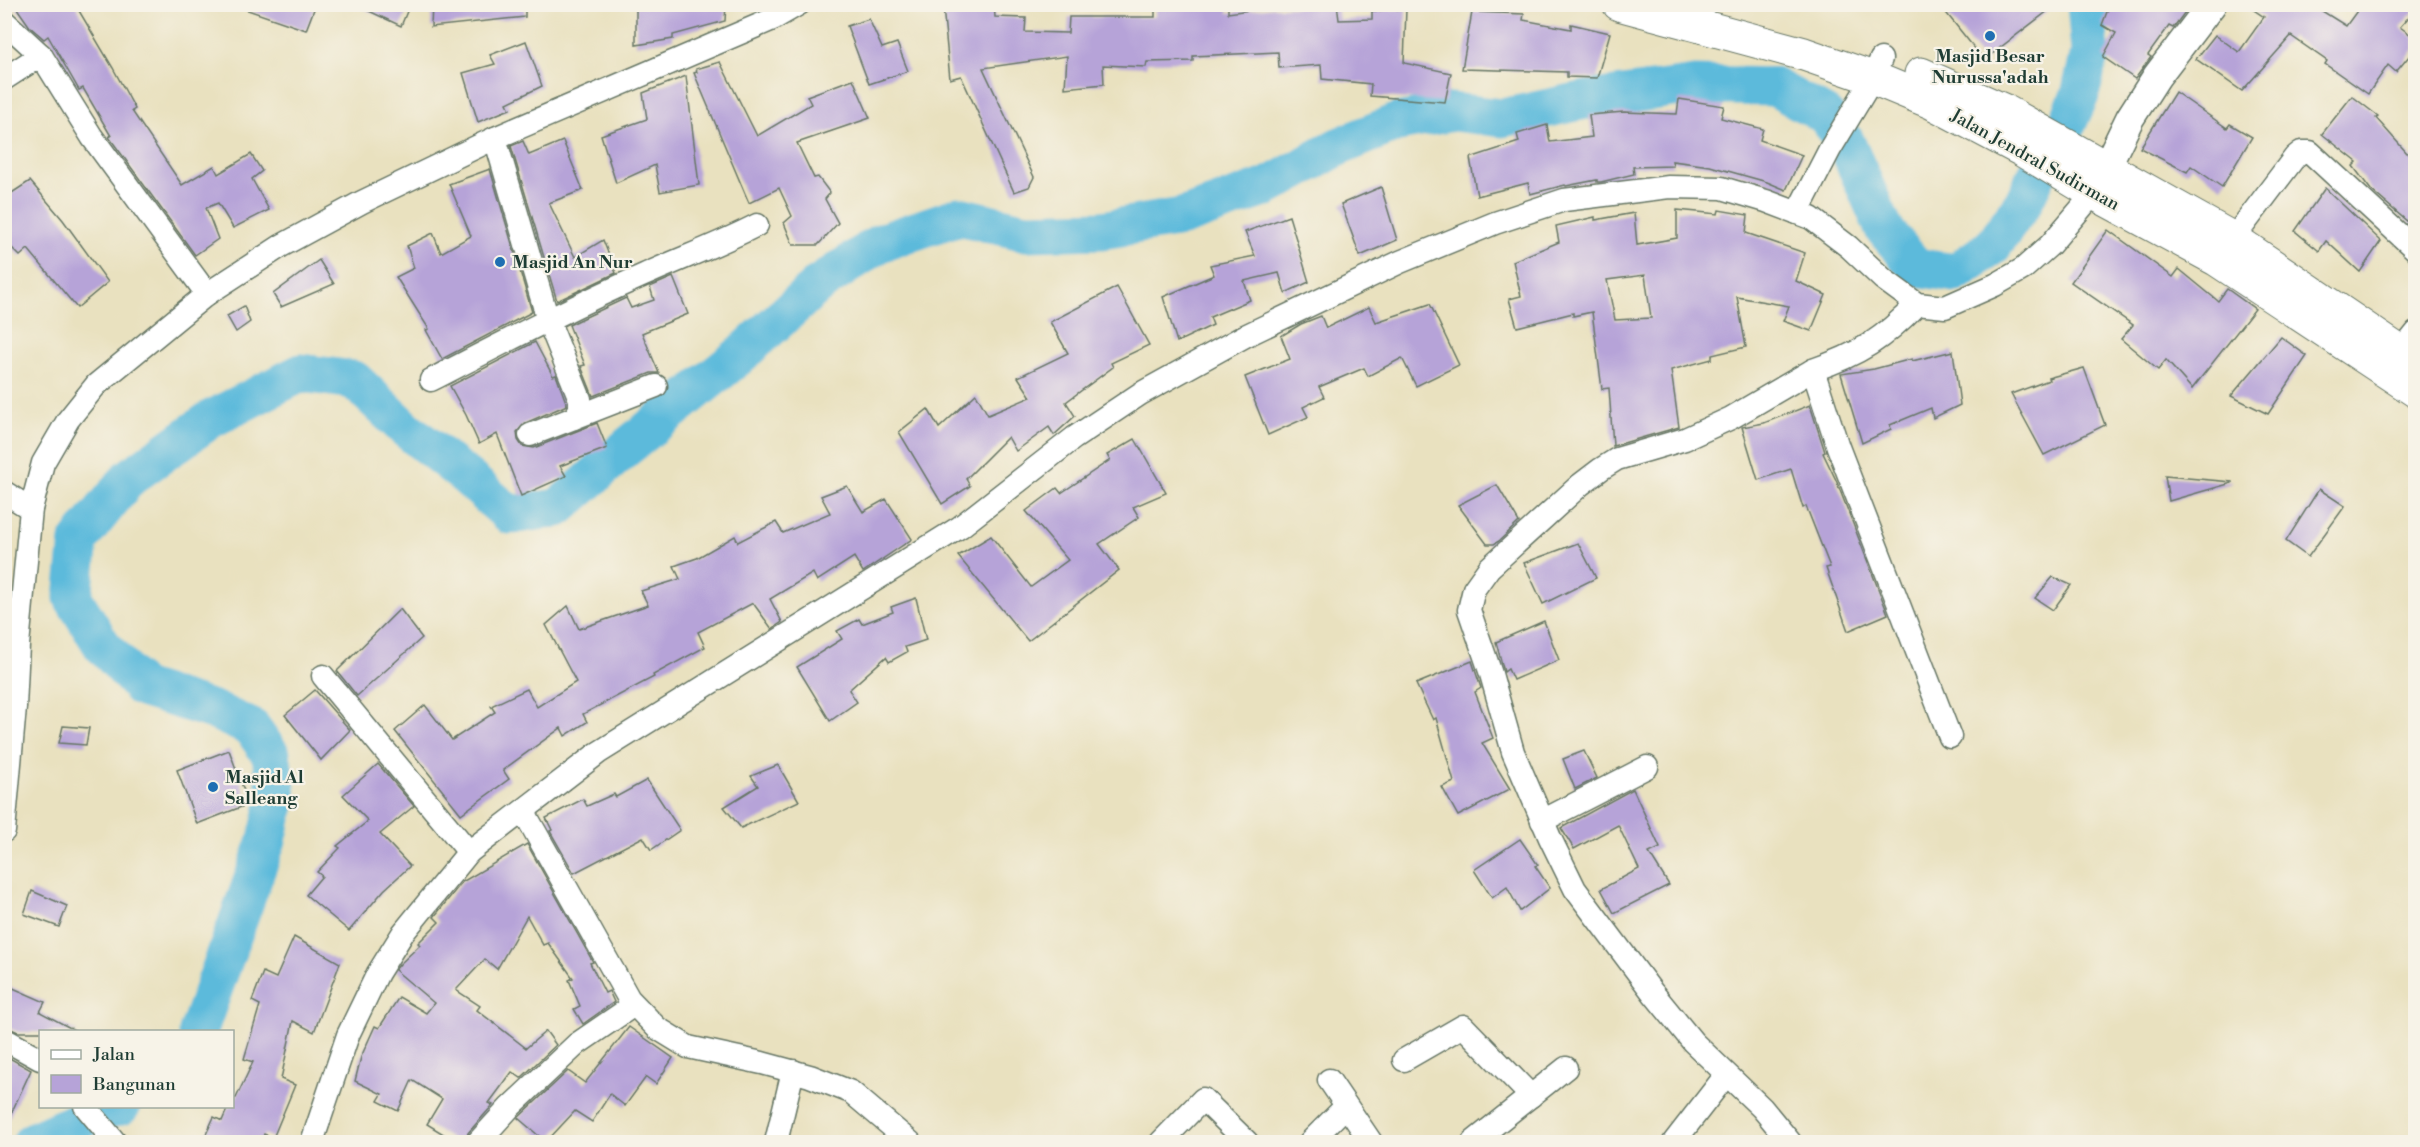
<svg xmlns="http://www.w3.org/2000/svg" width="2420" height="1147" font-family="'Libre Bodoni',serif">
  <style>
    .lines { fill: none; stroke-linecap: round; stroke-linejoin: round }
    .river { stroke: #5cbadb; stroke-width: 39 }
    .building { fill: #b6a3d8; fill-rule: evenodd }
    .minor-casing { stroke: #667665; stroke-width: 25 }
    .tertiary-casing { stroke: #667665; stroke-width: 31 }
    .trunk-casing { stroke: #667665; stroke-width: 35 }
    .minor { stroke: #fff; stroke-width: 22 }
    .tertiary { stroke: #fff; stroke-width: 28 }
    .trunk { stroke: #fff; stroke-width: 33 }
    .poi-dot { fill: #1f6fb2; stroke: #f7f3e8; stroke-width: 2 }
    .labels { text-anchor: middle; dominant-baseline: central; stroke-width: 4.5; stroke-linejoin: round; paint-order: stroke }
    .poi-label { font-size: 18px; font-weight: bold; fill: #1f3d34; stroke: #f7f3e8; text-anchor: start }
    .street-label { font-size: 18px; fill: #1f3d34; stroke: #f7f3e8 }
  </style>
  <rect width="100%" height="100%" fill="#f7f3e8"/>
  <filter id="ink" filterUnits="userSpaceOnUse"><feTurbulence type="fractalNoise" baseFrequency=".0167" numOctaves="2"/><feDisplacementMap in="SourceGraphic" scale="12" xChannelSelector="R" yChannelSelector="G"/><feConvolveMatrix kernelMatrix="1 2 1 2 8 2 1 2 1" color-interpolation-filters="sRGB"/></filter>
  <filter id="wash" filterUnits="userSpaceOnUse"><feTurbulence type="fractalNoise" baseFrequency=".008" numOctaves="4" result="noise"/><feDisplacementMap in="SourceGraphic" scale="24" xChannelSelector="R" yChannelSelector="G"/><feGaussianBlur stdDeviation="1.35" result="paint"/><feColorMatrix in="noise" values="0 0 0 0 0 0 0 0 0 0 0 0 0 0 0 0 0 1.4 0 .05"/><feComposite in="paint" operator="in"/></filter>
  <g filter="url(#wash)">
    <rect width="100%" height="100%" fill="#e9e1bf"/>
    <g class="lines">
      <g class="river">
        <polyline points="198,1032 267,840 277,796 271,755 252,728 213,710 142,688 102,645 73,598 79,540 129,478 211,419 301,373 354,380 406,429 468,478 510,515 558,508 627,447 738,357 819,284 880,243 959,216 1026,232 1102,230 1182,217 1267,187 1338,147 1398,122 1453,112 1502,118 1586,100 1695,85 1774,87 1825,115 1845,141 1884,229 1916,267 1955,273 1992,247 2023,203 2042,164 2059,142 2080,95 2090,52 2086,4"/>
        <polyline points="32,1142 98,1112 121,1106"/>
      </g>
    </g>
    <g id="blocks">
      <g class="building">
        <polygon points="14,4 75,4 113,68 135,109 132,111 182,185 214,166 218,174 251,154 262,171 252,179 269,210 233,228 218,203 206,208 218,239 195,255 109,137 111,136 83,88 79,90 48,36 44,39 30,27"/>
        <polygon points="240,4 316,4 306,30 239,7"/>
        <polygon points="354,4 410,4 401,26"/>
        <polygon points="432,4 525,4 525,17 431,27"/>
        <polygon points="636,4 726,4 725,21 673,35 673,39 636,45"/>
        <polygon points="958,4 994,4 995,17 1026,18 1025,32 1068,33 1069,17 1155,17 1155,8 1228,7 1228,13 1273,7 1319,7 1319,4 1337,4 1339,20 1372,19 1372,11 1406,9 1404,63 1451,73 1445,102 1370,96 1371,84 1322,79 1321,65 1279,68 1278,52 1193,56 1193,61 1147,62 1146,67 1103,65 1104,84 1065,88 1067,56 983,68 1034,177 1029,187 1014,192 961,76 950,79 943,7"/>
        <polygon points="1939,4 2057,4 1984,60"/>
        <polygon points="2110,4 2191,4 2173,28 2169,26 2148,55 2151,57 2135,79 2103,57 2116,33 2102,25"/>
        <polygon points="2245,4 2311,4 2346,26 2362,4 2415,4 2415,10 2400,27 2415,38 2415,49 2396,72 2388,65 2368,94 2325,64 2327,61 2291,36 2242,91 2196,59 2215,35 2239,52 2264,17"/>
        <polygon points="1472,12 1524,14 1523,20 1571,29 1571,24 1610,33 1597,78 1567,77 1567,72 1462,69"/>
        <polygon points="869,19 882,48 897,43 908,71 869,84 847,26"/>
        <polygon points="526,41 542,86 507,103 510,109 478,122 463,73 495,64 490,55"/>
        <polygon points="720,62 757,136 811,104 807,96 853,79 870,118 797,143 814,178 818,177 830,193 825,199 838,223 818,245 793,245 784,223 792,216 779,188 749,203 694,73 697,72 696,69"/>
        <polygon points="686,76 699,185 660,192 655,165 616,183 601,135 647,119 643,93"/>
        <polygon points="2175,92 2227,128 2230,124 2252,137 2222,187 2191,166 2187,172 2140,148"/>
        <polygon points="2352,96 2378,116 2376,118 2415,162 2415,228 2371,190 2353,166 2357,162 2322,134"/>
        <polygon points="1679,99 1724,106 1721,118 1763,129 1760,140 1802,155 1786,190 1767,182 1710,166 1672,161 1673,166 1633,167 1634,174 1601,182 1597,182 1597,180 1566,186 1565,185 1530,194 1528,183 1477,196 1470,158 1519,142 1517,134 1547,125 1550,142 1592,137 1589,115 1624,112 1677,114"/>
        <polygon points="523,141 529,155 563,141 583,190 549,203 575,257 603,240 616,273 557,301 511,146"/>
        <polygon points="490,169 532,312 442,359 426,330 429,329 396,277 414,268 407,246 433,233 441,253 471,236 449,184"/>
        <polygon points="30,181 63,220 108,282 77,308 28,249 20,256 4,240 4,198"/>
        <polygon points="1381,187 1397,240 1360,256 1341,204"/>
        <polygon points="2325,188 2381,241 2360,272 2326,241 2319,251 2295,231"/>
        <path d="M1677,210L1718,214L1719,210L1748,215L1746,233L1805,253L1796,281L1826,295L1811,331L1783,321L1789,306L1737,297L1746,347L1712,355V359L1671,370L1679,427L1613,446L1609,388L1602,389L1592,312L1573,316V313L1517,327L1509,299L1521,296L1513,261L1559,242L1556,226L1595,217V220L1634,213L1637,245L1677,238ZM1645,275L1651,318L1615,320L1607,280Z"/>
        <polygon points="1289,216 1309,282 1285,293 1279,273 1244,281 1250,300 1210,317 1213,325 1177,342 1163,297 1214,275 1210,265 1255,256 1245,232"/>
        <polygon points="2108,230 2173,277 2179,269 2218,301 2227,289 2255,309 2192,389 2166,360 2158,370 2121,339 2133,325 2071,282"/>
        <polygon points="319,260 334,284 281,307 273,294"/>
        <polygon points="673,277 688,314 642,333 659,373 651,373 593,396 581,366 585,365 569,325 626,298 631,308 654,300 650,287"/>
        <polygon points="1117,287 1149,345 1111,363 1113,367 1066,402 1075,416 1054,435 1049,427 1016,451 1008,437 966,479 970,486 942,504 899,432 928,409 939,428 976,394 988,415 1031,397 1018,377 1068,353 1050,322"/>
        <polygon points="1430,304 1459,365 1416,386 1402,358 1368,376 1364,368 1319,387 1324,397 1303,407 1308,417 1268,435 1245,377 1290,359 1281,336 1301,324 1321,316 1326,328 1369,307 1376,322"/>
        <polygon points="244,306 250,322 236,332 227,316"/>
        <polygon points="2281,337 2307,356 2268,414 2231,396"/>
        <polygon points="535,342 553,376 556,375 567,405 525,423 517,432 518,440 522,446 534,448 597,423 607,448 560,466 566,476 521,496 497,434 479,444 466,415 450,386"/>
        <polygon points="1953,351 1960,405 1933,418 1931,408 1890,425 1891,429 1862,443 1841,374 1874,369 1912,359 1912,361"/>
        <polygon points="2084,368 2105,425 2044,455 2011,394 2049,380 2048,378"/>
        <polygon points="1810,405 1825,452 1823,453 1836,480 1888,614 1848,631 1826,568 1830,567 1806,506 1803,508 1791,469 1758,480 1742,427 1764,423"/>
        <polygon points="1135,439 1166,493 1133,507 1139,517 1099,544 1119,570 1028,641 958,556 991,536 1031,587 1068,560 1026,511 1057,488 1061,493 1110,460 1107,455"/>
        <polygon points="2165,476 2232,482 2232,483 2169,501"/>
        <polygon points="1497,485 1519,522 1499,541 1494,544 1487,544 1458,505"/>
        <polygon points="847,486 863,512 886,499 912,539 863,572 854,557 817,581 813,573 770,599 782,622 772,629 753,603 698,632 705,647 653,675 654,677 583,714 587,722 565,736 561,728 503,770 509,779 461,814 395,731 425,705 452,740 495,712 491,706 527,689 537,707 576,682 546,625 568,606 579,629 648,605 641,591 680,579 674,566 697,558 735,536 738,542 776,522 783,533 830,513 821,496"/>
        <polygon points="2319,489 2345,506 2308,557 2286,541"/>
        <polygon points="1578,543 1596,578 1543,604 1524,563"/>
        <polygon points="2053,577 2071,585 2053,610 2035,598"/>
        <polygon points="916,598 926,640 905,647 907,652 889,662 886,657 849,690 857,702 830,721 797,667 842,639 837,631 859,619 862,624 893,612 891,607"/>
        <polygon points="400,609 422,638 357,696 337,671"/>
        <polygon points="1544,621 1559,660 1513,680 1508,669 1504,672 1496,642"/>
        <polygon points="1472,661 1481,688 1475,692 1493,738 1482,743 1510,789 1458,816 1442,787 1454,782 1436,718 1433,720 1416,684"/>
        <polygon points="315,690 350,730 321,760 285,715"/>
        <polygon points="63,726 89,728 86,745 59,743"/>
        <polygon points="229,750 249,804 197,824 177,770"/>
        <polygon points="1584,751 1597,778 1575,789 1563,759"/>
        <polygon points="378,764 414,806 380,834 410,866 384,890 349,931 306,895 322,876 317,872 340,848 337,846 368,821 343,795"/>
        <polygon points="778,765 799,801 741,828 724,807 758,786 751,776"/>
        <polygon points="647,780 680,830 651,850 643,837 574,873 550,831 552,830 546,818 583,799 587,806 614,794 616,797"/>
        <polygon points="1633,789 1660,848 1649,853 1669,885 1614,913 1601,889 1639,869 1618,825 1574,849 1561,828"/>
        <polygon points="1520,839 1538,865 1535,866 1550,888 1520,911 1507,887 1492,898 1474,870"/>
        <polygon points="527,844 593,962 590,963 605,993 609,991 614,1002 583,1024 574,1009 580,1006 569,980 573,978 548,943 543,945 527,916 497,969 485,959 456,990 480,1006 477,1010 526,1048 546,1031 556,1045 521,1078 512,1072 489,1103 493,1105 468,1133 465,1143 458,1143 427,1124 442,1099 412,1080 398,1111 378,1101 382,1094 355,1081 361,1057 375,1026 379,1028 399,997 426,1013 434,1003 395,970 400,964 420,945 418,943 439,922 434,917 462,882"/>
        <polygon points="32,891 67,906 59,927 24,914"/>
        <polygon points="294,937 340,963 314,1032 293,1021 281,1079 295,1085 273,1138 264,1134 261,1143 202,1143 214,1117 222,1121 228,1107 232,1107 232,1098 236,1098 253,1062 244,1059 260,1005 252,1001 263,972 276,978"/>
        <polygon points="4,984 45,1002 40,1012 78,1032 18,1032 4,1026"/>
        <polygon points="629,1027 673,1058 656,1084 646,1077 625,1106 610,1094 592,1122 575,1111 546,1142 518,1118 568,1071 585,1083"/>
        <polygon points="4,1055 31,1070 4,1129"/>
      </g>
    </g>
  </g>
  <g filter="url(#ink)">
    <use href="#blocks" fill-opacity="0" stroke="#667665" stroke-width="1.5"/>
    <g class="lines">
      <g class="minor-casing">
        <g id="minor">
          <polyline points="4,21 41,55 92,137 207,294"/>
          <polyline points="4,79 41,55"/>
          <polyline points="495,138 548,320 580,399 580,409 574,418 530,435"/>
          <polyline points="1797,213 1830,149 1873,78 1881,59"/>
          <polyline points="2228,251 2233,239 2295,157 2301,152 2310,152 2416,250"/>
          <path d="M1917,304C1883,339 1860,354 1813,370L1838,447L1950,737"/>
          <polyline points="2400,353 2416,333"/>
          <path d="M431,380C501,344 571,307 644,275C682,258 720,244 757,225"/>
          <polyline points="574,418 656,386"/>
          <polyline points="4,492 31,509"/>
          <polyline points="323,676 469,852"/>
          <polyline points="524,812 629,999 657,1028 688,1047 762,1063 810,1076 851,1092 910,1142"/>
          <polyline points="1542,821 1647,767"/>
          <polyline points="4,831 15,707 18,645 31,509 43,463 68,420 96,385 207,294 281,246 362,202 495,138 773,19 799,4"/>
          <polyline points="4,1039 40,1059"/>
          <polyline points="1404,1060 1463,1026 1531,1096"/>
          <polyline points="1329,1080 1371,1142"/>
          <polyline points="85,1106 115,1142"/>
          <polyline points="312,1142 348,1035 378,973 403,933 469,852 598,753 960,527 1074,438 1140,394 1245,336 1400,262 1495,223 1564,200 1669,187 1722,188 1766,201 1811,218 1849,247 1883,279 1917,304 1945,307 1995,285 2023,269 2050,245 2094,193"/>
          <polyline points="478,1142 510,1107 577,1044 634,1005"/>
          <polyline points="776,1142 793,1071"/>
          <polyline points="1161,1142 1203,1099 1247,1142"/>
          <polyline points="1310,1142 1346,1106"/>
          <polyline points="1473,1142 1566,1068"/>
          <polyline points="1674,1142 1726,1075"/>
          <polyline points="1790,1142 1762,1108 1693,1042 1653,993 1575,889 1550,838 1513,752 1491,674 1469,610 1474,589 1489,568 1580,485 1601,469 1617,459 1685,439 1731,418 1813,370"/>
        </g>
      </g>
      <g class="tertiary-casing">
        <polyline id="tertiary" points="2096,188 2130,118 2157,76 2212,4"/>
      </g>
      <g class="trunk-casing">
        <g id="trunk">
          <polyline points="1619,4 1804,54 1873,78 1931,102 2024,151 2094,193 2216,259 2416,391"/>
          <polyline points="1921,74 2003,110 2233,239 2416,363"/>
        </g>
      </g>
      <use href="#minor" class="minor"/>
      <use href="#tertiary" class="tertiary"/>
      <use href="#trunk" class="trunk"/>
    </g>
  </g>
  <g class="poi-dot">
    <circle cx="1990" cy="36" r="6"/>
    <circle cx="500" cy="262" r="6"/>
    <circle cx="213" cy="787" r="6"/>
  </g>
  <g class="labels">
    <g class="poi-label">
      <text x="1990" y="56" text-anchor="middle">Masjid Besar<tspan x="1990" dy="21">Nurussa'adah</tspan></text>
      <text x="512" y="262">Masjid An Nur</text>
      <text x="225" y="777">Masjid Al<tspan x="225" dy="21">Salleang</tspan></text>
    </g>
    <g class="street-label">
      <text transform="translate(2035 160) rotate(29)">Jalan Jendral Sudirman</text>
    </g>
  </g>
  <rect width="2420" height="1147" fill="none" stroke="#f7f3e8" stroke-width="24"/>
  <rect x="39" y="1030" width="195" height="78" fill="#f7f3e8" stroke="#a1aaa0" stroke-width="1.5"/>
  <rect x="51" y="1050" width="30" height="9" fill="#ffffff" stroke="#a1aaa0" stroke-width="1.5"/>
  <text x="93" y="1060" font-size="18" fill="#1f3d34">Jalan</text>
  <rect x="51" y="1075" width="30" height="18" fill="#b6a3d8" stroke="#a1aaa0" stroke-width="1.5"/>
  <text x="93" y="1090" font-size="18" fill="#1f3d34">Bangunan</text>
</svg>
